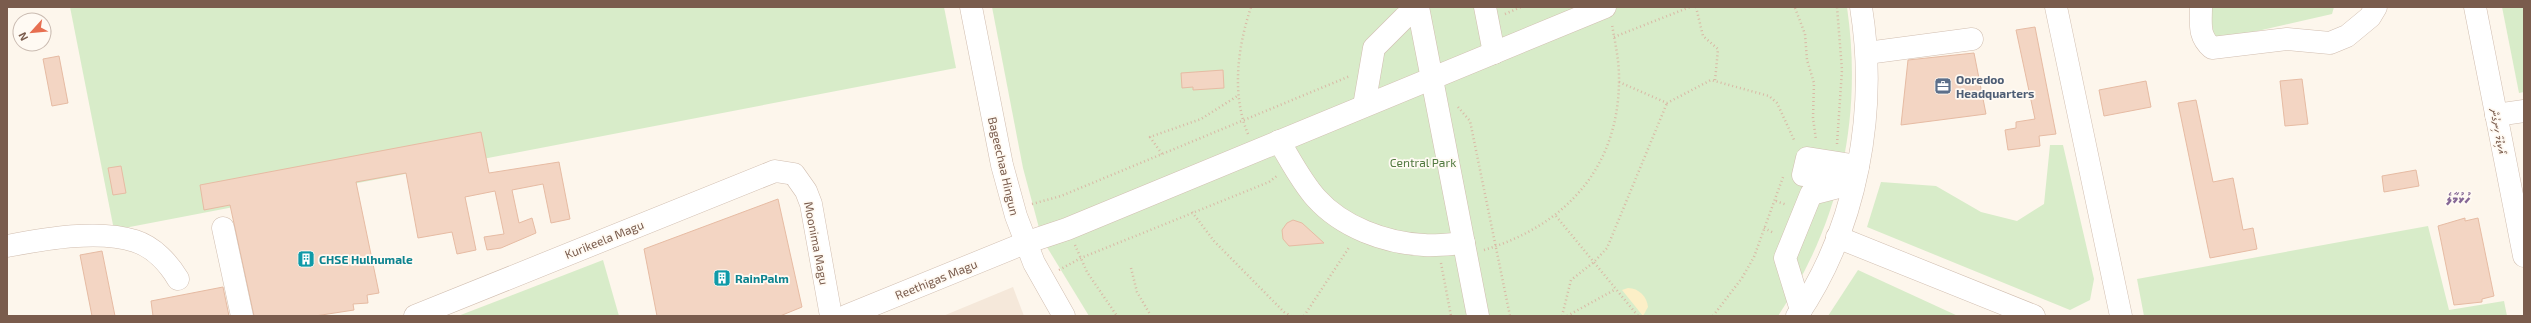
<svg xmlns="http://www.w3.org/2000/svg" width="2531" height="323" font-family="'Exo 2','Noto Sans Thaana',sans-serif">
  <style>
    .residential { fill: #f5e8da }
    .green { fill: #d8ecc9 }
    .sand { fill: #fcefc7 }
    .building { fill: #f3d5c3; stroke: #e6bba3 }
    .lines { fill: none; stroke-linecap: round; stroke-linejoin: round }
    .minor-casing { stroke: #d1beb0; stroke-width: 23 }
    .path { stroke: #d9b8a5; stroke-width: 2.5; stroke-dasharray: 1 3; stroke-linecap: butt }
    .minor { stroke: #fff; stroke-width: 22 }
    .labels { text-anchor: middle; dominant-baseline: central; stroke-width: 3.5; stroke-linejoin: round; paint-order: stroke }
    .service-label { font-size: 12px; font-weight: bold; fill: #4e5e75; stroke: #fffaf3; text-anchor: start }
    .street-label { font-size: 12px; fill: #7a5c4d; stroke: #fffaf3 }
    .park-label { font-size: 12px; fill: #537a41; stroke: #fffaf3 }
    .culture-label { font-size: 12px; font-weight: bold; fill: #0d838f; stroke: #fffaf3; text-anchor: start }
    .district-label { font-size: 16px; font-weight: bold; fill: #846695; stroke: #fffaf3 }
  </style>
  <rect width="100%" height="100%" fill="#fdf6ec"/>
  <polygon class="residential" points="1013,287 1024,316 943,316"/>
  <g class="green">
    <polygon points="70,7 944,7 956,68 114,230"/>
    <path d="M992,7H1847C1863,118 1840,223 1778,316H1089L1042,239L1023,168Z"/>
    <polygon points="2210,7 2334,7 2332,14 2214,41"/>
    <polygon points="2502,7 2524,7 2524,92 2519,93"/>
    <polygon points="2050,145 2063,145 2094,279 2090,300 2070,310 1867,227 1881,182 1936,186 1981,212 2017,221 2044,204"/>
    <polygon points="2428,226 2449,310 2504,301 2507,316 2144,316 2137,279"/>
    <polygon points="603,260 619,316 458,316"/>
    <polygon points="1858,270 1958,316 1828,316"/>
  </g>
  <path class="sand" d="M1628,288C1639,288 1647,297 1648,307L1643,316L1622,290Z"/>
  <g class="building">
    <polygon points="2035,27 2056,134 2039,136 2040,146 2008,150 2005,130 2016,128 2016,122 2035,119 2016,30"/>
    <polygon points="1974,53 1986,114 1901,125 1908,60"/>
    <polygon points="59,56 68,103 52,106 43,59"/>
    <polygon points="1223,70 1224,88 1193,90 1193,87 1182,88 1181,73"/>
    <polygon points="2302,79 2308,124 2285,126 2280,81"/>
    <polygon points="2146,81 2151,107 2104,116 2099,90"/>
    <polygon points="2196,100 2213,182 2233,178 2243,230 2253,228 2257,249 2210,258 2178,103"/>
    <polygon points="481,132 489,173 559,162 570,219 551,223 543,184 512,190 519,223 532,218 536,233 501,248 487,250 484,237 504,234 495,191 465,197 476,250 457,254 452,232 418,238 406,173 356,182 379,293 367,295 368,303 353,304 354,310 315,316 254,316 230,205 204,210 200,185"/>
    <polygon points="121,166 126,193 113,195 108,168"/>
    <polygon points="2416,170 2419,186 2384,192 2382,176"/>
    <polygon points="778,199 802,307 780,316 657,316 644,249"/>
    <polygon points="2465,218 2465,221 2478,218 2494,296 2482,299 2482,302 2454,305 2438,226"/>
    <polygon points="1293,220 1302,223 1324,243 1289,246 1283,239 1282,230 1287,223"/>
    <polygon points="102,251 115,316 92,316 80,255"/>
    <polygon points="223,287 229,316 153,316 151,301"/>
  </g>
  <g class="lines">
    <g class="minor-casing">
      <g id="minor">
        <polyline points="971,7 1002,165 1016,216 1034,263 1064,316"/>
        <polyline points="1485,7 1494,53"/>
        <polyline points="2056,7 2121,316"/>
        <path d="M2201,7C2201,24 2198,36 2212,48L2287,39L2330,43L2347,36L2370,17L2376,7"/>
        <polyline points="2475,7 2524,256"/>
        <polyline points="1867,53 1972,39"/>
        <polyline points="1364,106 1374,48 1404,18 1418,7 1478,316"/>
        <polyline points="2496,115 2524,111"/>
        <path d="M1279,141C1291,161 1301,181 1316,198C1342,227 1385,243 1424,245C1437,246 1451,244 1464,243"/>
        <polyline points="1853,175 1803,175 1807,158 1858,166"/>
        <polyline points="223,228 242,316"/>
        <polyline points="1837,237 2034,316"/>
        <path d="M7,246C45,239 98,229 135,241C154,247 169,264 178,279"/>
        <polyline points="1801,310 1785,258 1811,194 1854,183"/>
        <polyline points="415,316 775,171 794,174 806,191 811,204 831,316"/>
        <polyline points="846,316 1025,243 1067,229 1605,7"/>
        <path d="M1797,316C1857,228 1878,112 1861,7"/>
      </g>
    </g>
    <g class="path">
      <polyline points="1696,7 1703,36 1718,49 1715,81"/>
      <polyline points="1795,8 1805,34 1807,60 1814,83 1813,118 1816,140"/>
      <polyline points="1505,14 1521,7"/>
      <polyline points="1614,37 1690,7"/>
      <polyline points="1619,82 1667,103 1711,80 1769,96 1777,103 1795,142"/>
      <polyline points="1458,107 1470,121 1510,316"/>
      <path d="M1248,134C1231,94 1238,46 1251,7"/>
      <polyline points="1837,144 1842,70 1837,7"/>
      <polyline points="1162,154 1150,137 1201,119 1239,95"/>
      <polyline points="1776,201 1787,205"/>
      <polyline points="1032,204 1061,196 1350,76"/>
      <polyline points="1192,212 1214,241 1284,312 1291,316"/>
      <polyline points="1556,216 1638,316"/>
      <polyline points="1764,228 1774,233"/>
      <polyline points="1075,245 1087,272 1117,316"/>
      <path d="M1484,250C1567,225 1620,166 1619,77C1619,60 1615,42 1612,25"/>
      <polyline points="1441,263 1451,316"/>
      <polyline points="1131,268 1137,292 1151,316"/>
      <polyline points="1059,270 1081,258 1269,182 1278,175"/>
      <polyline points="1304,316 1350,246"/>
      <polyline points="1562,316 1571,280 1594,262 1607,248 1667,103"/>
      <polyline points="1567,316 1616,289"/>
      <polyline points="1713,316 1742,278 1754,257 1783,177"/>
    </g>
    <use href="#minor" class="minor"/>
  </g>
  <defs>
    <g id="office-square" transform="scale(0.9)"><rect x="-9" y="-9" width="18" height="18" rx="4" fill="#5c6f8a" stroke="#fffaf3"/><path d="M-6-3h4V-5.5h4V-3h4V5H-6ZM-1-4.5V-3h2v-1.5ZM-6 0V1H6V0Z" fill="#fff"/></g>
    <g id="building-square" transform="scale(0.9)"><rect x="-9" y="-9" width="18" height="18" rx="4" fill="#0f9aa8" stroke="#fffaf3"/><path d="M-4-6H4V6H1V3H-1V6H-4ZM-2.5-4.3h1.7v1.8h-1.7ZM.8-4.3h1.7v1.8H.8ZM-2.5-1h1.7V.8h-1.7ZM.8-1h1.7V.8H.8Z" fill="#fff"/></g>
  </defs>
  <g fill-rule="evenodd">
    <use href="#office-square" x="1943" y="86"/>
    <use href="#building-square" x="306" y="259"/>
    <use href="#building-square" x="722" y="278"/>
  </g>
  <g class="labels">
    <g class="service-label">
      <text x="1956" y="79">Ooredoo<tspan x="1956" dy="14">Headquarters</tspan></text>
    </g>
    <g class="street-label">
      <text transform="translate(2499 131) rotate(79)">އޯކިޑްމާ ހިނގުން</text>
      <text transform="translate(1004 166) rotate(77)">Bageechaa Hingun</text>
      <text transform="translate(604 239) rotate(-22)">Kurikeela Magu</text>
      <text transform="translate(817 243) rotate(79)">Moonima Magu</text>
      <text transform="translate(936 279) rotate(-22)">Reethigas Magu</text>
    </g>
    <g class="park-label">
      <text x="1423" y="162">Central Park</text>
    </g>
    <g class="culture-label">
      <text x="319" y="259">CHSE Hulhumale</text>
      <text x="735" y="278">RainPalm</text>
    </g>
    <g class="district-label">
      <text x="2458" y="197">ހުޅުމާލެ</text>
    </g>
  </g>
  <rect width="2531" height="323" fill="none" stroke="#7a5c4d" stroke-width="16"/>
  <g transform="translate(32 32) rotate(243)"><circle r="19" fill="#fffaf3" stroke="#cabbb1"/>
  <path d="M0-3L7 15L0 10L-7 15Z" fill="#e76f51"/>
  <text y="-6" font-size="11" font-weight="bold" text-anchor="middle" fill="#7a5c4d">N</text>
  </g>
</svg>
